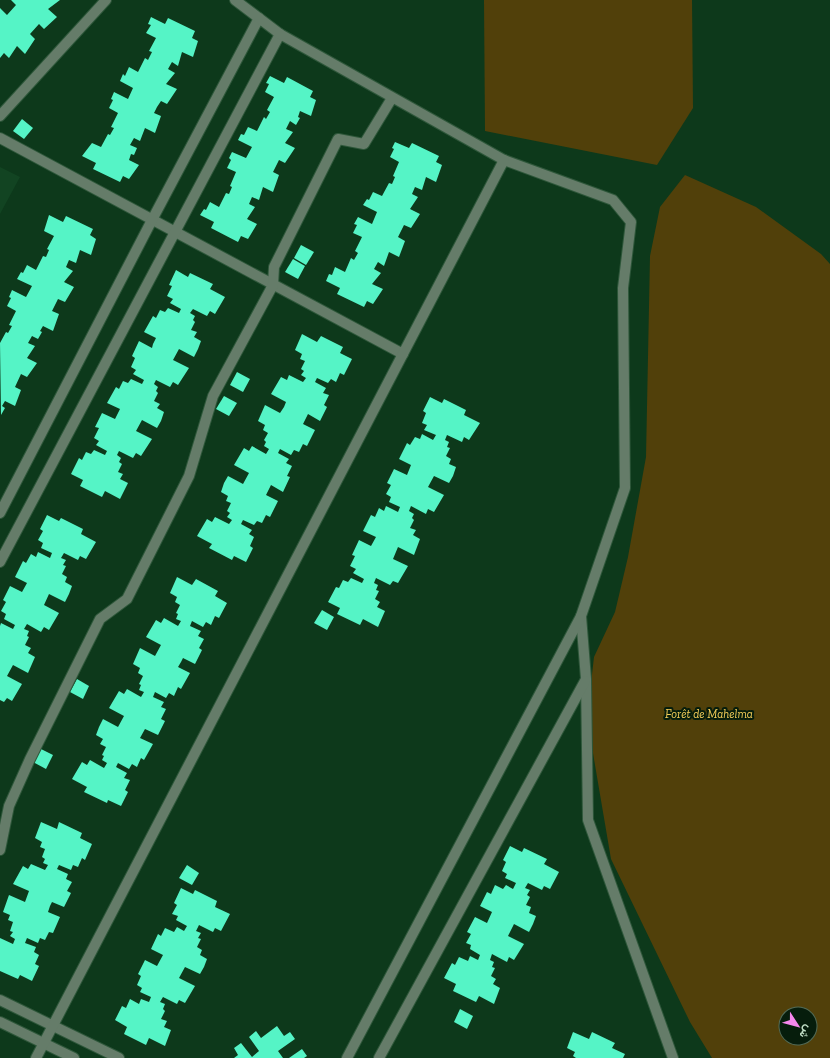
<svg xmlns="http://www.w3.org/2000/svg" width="830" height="1058" font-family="'Zilla Slab',Vazirmatn,serif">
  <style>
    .built { fill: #124422 }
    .green { fill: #51400a; fill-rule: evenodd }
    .building { fill: #55f4c6 }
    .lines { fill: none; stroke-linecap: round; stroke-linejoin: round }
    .minor-casing { stroke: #2e573a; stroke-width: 12 }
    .minor { stroke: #657c69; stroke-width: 10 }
    .labels { text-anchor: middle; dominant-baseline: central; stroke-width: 4; stroke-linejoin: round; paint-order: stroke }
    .park-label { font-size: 12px; font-style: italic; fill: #f6ce58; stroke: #061d0c }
  </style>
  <rect width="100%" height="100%" fill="#0d391b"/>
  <polygon class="built" points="0,167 20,177 0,214"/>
  <g class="green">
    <polygon points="484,0 692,0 693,108 657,165 485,131"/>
    <path d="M685,175L756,207L821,254L830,264V1058H712L690,1022L611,859L587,718L594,657L615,612L628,557L646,457L650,256L660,207ZM786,1014H810V1038H786Z"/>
  </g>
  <g class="building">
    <polygon points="11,0 60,0 48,9 57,17 44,29 39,24 30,34 35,39 25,54 17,46 9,58 4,53 0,58 0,8 7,15 16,5"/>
    <polygon points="151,17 165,24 168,18 195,31 192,38 198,41 193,57 182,52 178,66 172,62 168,69 175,73 166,84 177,89 167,104 161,101 157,107 154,113 161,116 155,133 145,128 140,141 134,138 130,145 137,148 134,155 131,154 129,160 139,165 129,179 123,176 120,182 93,169 96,163 82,156 92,143 101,147 108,134 110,135 114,128 111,127 118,113 109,108 113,100 111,99 114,92 128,99 133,88 120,81 123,74 125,76 129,67 138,72 145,58 148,60 152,52 149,51 156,38 146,33 151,25 148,24"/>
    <polygon points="270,76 284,83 287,77 313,91 310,97 316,100 311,116 300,111 298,117 300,118 296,125 290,121 286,129 293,132 285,143 295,148 285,163 279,160 273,172 279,175 273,192 263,187 259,200 252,197 249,204 255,207 247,219 257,224 248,239 241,236 238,242 211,228 214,222 200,215 204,209 206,210 210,202 219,207 226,193 229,194 232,187 230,186 236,172 227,168 231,160 229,158 232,152 246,158 252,147 238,140 241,134 244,135 248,127 257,131 264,117 266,119 270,112 267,110 274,97 265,92 269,84 266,83"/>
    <polygon points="22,119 33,128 24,139 13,131"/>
    <polygon points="395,142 409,148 412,143 439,156 436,162 442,165 436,182 426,177 422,190 415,187 412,194 418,197 410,209 420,214 411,228 404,225 398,237 405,241 399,257 389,252 384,266 378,262 374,269 381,273 372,284 383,289 373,304 367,301 364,307 337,294 340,288 326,281 329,274 332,275 335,267 345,272 351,258 354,260 358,253 355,251 362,237 353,233 357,225 354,224 358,217 372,224 377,212 363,205 367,199 369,200 373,192 382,196 389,183 392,184 395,177 393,176 399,162 390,157 394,149 392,148"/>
    <polygon points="49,215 63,222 66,216 93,229 90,235 96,239 91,255 80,250 76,263 69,260 66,267 73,271 64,282 74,287 65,302 58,299 52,311 59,314 53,331 43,326 40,331 42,332 38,339 32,336 28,343 35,346 27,358 37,363 27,377 21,374 15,387 21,390 15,406 5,401 2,406 5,408 1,415 0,343 6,332 8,333 12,326 9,325 16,311 7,306 11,298 9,297 12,290 26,297 32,286 17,279 21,272 23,273 27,265 36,270 43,256 46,257 49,250 47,249 54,236 44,231"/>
    <polygon points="301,245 314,252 306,265 294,258"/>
    <polygon points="293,259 305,266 298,279 285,272"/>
    <polygon points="176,270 188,277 190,273 213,284 210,289 225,297 215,314 210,311 207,316 193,309 190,313 195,316 193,320 195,322 191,330 197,332 194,337 201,341 198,349 194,357 179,349 173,360 189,368 178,385 173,382 170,387 156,380 154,384 158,387 156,391 158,393 154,401 160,404 157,408 164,412 161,421 157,428 142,420 136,431 152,439 141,456 136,453 133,458 119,451 117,455 121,458 119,462 122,464 118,472 123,474 120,479 128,483 120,499 105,491 102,497 80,486 83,480 71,474 79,458 82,460 86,452 91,454 94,450 105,455 107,451 96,445 99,441 94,438 99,428 95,427 102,413 115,419 120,409 107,403 116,387 119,389 123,381 128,383 131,379 142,384 144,380 133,374 136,370 131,367 135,358 132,356 139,341 152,348 153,344 156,338 144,332 153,316 156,318 160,310 165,312 168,308 179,313 181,309 170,303 173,299 167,296 172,286 169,285"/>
    <polygon points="302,334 317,342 321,336 343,347 340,353 352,359 344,375 340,373 336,382 331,379 328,383 317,378 315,382 326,388 323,393 329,395 324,405 327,407 320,421 308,414 303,424 315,430 307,446 303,444 299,452 294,450 291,455 280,449 278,453 289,459 286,463 292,466 287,476 290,477 283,492 271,485 266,495 278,501 270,517 266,515 262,523 257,521 254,525 243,520 241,524 252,530 249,534 254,537 250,546 253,548 246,562 234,556 232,560 209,548 212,544 197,536 207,519 212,522 215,517 229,524 232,520 227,517 230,513 227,511 231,503 226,501 228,496 221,492 224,483 228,476 243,484 249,473 234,465 244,448 249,451 252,446 266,454 269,449 264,446 266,442 264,440 268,433 263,430 265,425 258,421 265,405 280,413 284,407 286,402 271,394 281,377 287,380 289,375 303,382 306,378 301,375 304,371 301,369 305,361 300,359 302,354 295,350"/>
    <polygon points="237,372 250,379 243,392 230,385"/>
    <polygon points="224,396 237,403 229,416 216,409"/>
    <polygon points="430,397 442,403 444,399 466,410 464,415 480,423 469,440 464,437 462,442 447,435 445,440 449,442 447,447 450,448 446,456 451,459 449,464 456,467 453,476 449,483 434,476 428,487 444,495 434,512 428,509 426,514 411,506 409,511 414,514 412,518 414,520 410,528 416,530 413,535 420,539 414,555 398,547 393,559 408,566 398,583 393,581 390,585 376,578 374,583 378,585 376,590 379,591 375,599 380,602 377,607 385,611 378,627 363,619 360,625 337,614 340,608 328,602 336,587 339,588 343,580 348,582 351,578 362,583 364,579 353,573 356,569 350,566 355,556 352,555 359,540 371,546 376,537 363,531 371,515 375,517 379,508 384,511 386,506 398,512 400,507 389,502 391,497 386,494 391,485 387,483 394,469 407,475 411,465 399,459 407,443 410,445 415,437 420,439 422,434 433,440 436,435 424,430 427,425 422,423 426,413 423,411"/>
    <polygon points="47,515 59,521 61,518 83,529 81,534 96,542 86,559 80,556 78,560 64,553 61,558 66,560 63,565 66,566 62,574 67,577 65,582 72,586 69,594 65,602 49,594 44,605 59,613 49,630 44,627 41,632 27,624 24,629 29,631 27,636 29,637 25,645 31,648 28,653 35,657 28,673 13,665 7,676 22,684 12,701 7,698 4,702 0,700 0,626 1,623 13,629 15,625 4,619 6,614 1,611 6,602 3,600 10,586 22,592 27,583 15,577 23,561 26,563 31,554 36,557 38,552 50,558 52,553 41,548 43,543 38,540 43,531 40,529"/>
    <polygon points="177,577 192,585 196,579 218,591 215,596 227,603 219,618 215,616 211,625 206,622 203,627 192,621 190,626 201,631 198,636 204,639 199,648 202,650 195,664 183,658 181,662 178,667 190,673 181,689 178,687 174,696 169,693 166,698 155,692 153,697 164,702 161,707 166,709 161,719 165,721 158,735 145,729 140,738 153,744 144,760 141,758 137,767 132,764 129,769 118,763 116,767 127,773 124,778 130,780 125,790 128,792 121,806 108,800 107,803 84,792 87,787 72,779 82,762 87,765 90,760 104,768 107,763 102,760 104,756 102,755 106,747 100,744 103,739 96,735 99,727 103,719 118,727 124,716 109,708 119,691 124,694 127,689 141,697 144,692 139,690 141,685 139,684 143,676 138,673 140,668 133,664 140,648 155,656 161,645 146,637 156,620 161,623 164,618 178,626 181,621 176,619 178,614 176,613 180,605 175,602 177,597 170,593"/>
    <polygon points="322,610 334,617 327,630 314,623"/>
    <polygon points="77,679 89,686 83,699 70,692"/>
    <polygon points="41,749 53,755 46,769 33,762"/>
    <polygon points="41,822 57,829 59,822 82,833 80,838 92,844 85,860 82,858 78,867 73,865 71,870 59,865 57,869 68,874 66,879 72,882 67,891 71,893 64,907 52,902 50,906 48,912 60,917 53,933 49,932 45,940 40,938 38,943 27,938 25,943 36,947 34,952 39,955 35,964 39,966 32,981 20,975 18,979 0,971 0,938 13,944 15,939 10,936 13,932 10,931 13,922 8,920 10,915 3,912 9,895 25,902 29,891 13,884 23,866 28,869 31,864 45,870 48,865 43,863 45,859 42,857 45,849 40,847 42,842 35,838"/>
    <polygon points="510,846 522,852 524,848 547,859 544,864 559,872 550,889 544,886 542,890 528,883 525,888 530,890 527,895 530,897 526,905 531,907 529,913 536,916 533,924 529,932 514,924 508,936 524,944 514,960 509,957 507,962 492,954 490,960 494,962 492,967 495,968 491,976 496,979 493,984 500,988 494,1004 479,996 476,1002 453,991 456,984 444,978 452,963 455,965 459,957 468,961 470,956 478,960 480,955 470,949 471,945 466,943 471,934 467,932 475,917 487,923 492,912 480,906 487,892 491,894 495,885 503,889 506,885 513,889 516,883 505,878 507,874 502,871 506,862 503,860"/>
    <polygon points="187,865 199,873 192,885 179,878"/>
    <polygon points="181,888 193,894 195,890 217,901 215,907 230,914 221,931 215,928 213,932 199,925 196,931 201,933 198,938 201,939 197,947 202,950 200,955 207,959 204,967 200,974 185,967 179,978 195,986 185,1003 179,1000 177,1004 163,997 160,1002 165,1004 163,1009 165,1011 161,1019 167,1021 164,1027 171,1030 165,1046 149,1038 146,1045 124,1034 127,1027 115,1020 122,1006 126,1008 130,999 139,1004 141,999 149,1002 151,997 140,992 142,988 137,985 141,976 138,974 145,960 157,966 163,955 151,949 158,934 161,936 165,928 174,932 177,927 184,931 187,926 176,920 178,916 172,914 177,905 174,903"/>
    <polygon points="460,1009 473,1016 467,1029 454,1022"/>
    <polygon points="277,1026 284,1036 290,1032 295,1039 278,1051 283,1058 234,1058 238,1055 234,1048 241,1043 252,1057 259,1051 249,1037 256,1031 261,1038"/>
    <polygon points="573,1032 589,1039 592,1032 615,1043 612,1048 625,1054 623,1058 576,1058 573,1056 575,1052 567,1048"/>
    <polygon points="302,1049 307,1056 304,1058 289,1058"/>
  </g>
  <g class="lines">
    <g class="minor-casing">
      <g id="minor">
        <polyline points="0,116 106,0"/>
        <polyline points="0,138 403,354"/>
        <polyline points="504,160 613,200 631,222 623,288 625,488 581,616 586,679 588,820 673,1058"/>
        <polyline points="0,513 152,220 259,18"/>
        <polyline points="0,562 280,34"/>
        <polyline points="0,850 9,806 30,759 100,619 127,599 189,476 213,396 273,285 274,267 338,139 364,144 392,98"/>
        <polyline points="0,1000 119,1058"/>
        <polyline points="0,1022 74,1058"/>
        <polyline points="36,1058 504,160 280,34 235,0"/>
        <polyline points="347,1058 581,616"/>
        <polyline points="379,1058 585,681"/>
      </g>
    </g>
    <use href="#minor" class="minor"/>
  </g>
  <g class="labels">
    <g class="park-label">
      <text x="709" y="714">Forêt de Mahelma</text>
    </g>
  </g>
  <g transform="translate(798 1026) rotate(126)"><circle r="19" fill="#061d0c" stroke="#526b57"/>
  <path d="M0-3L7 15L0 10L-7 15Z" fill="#f688ed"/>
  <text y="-6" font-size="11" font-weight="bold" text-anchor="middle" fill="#c3e0c8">ش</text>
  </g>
</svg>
